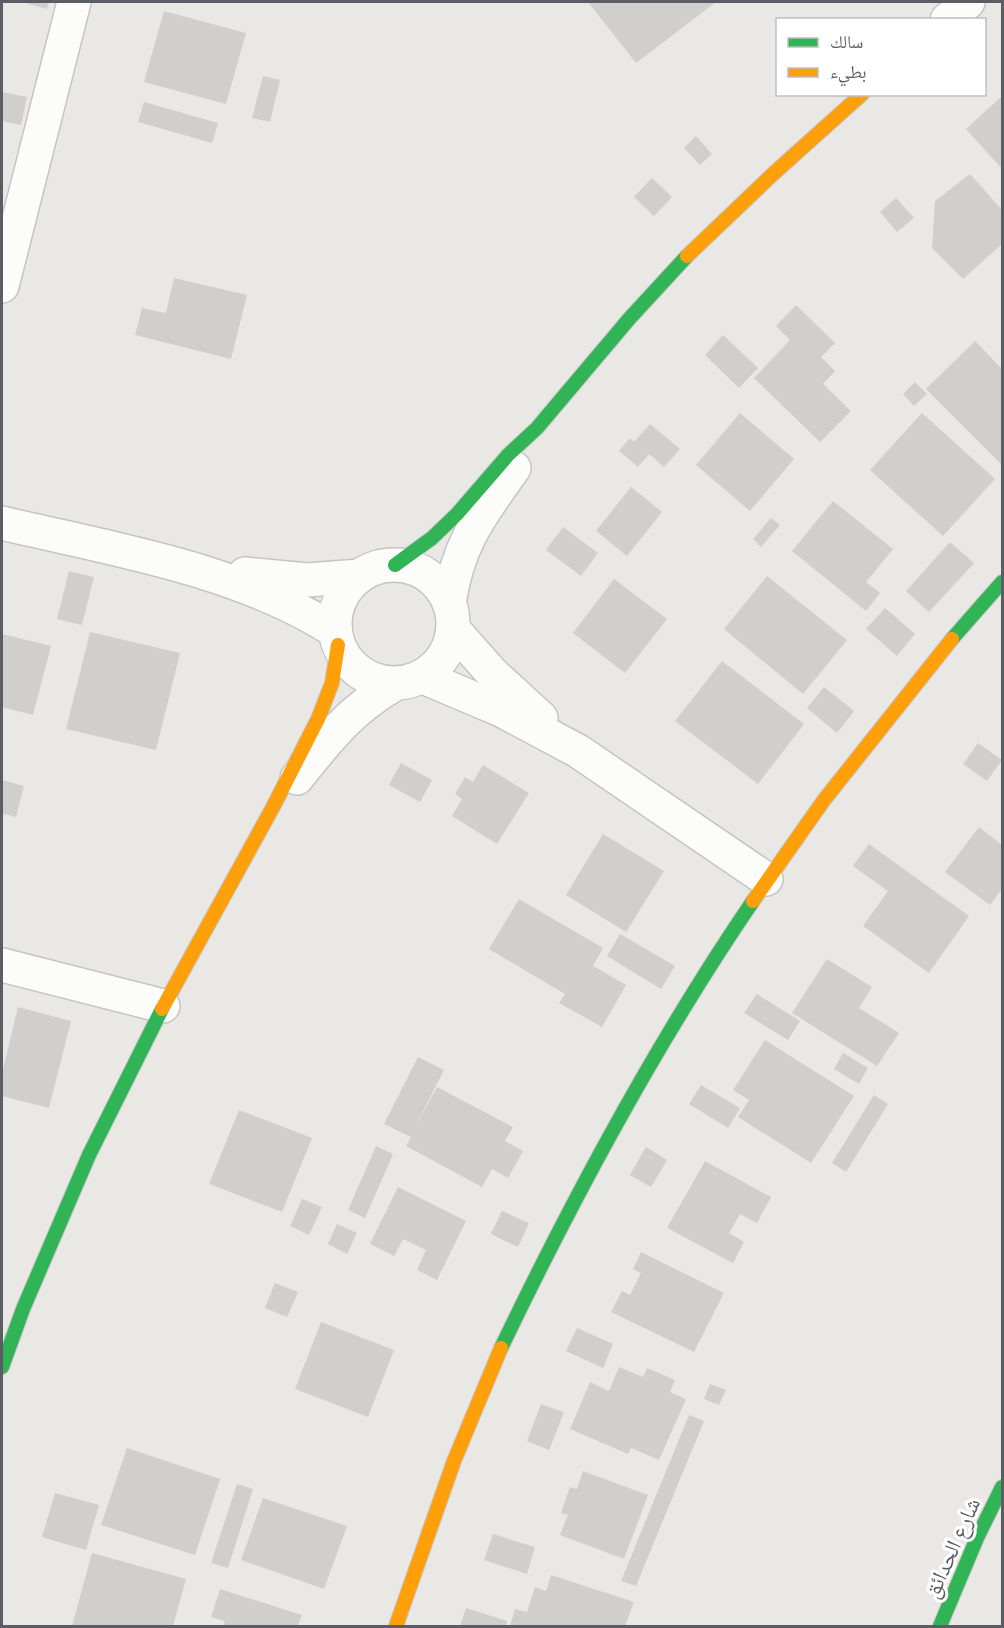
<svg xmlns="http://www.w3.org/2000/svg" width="1004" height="1628" font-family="Cabin,'Noto Naskh Arabic',sans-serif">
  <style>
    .building { fill: #d1cfcd }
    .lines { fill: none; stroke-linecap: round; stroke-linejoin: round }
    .street-casing { stroke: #c5c5c4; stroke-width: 36 }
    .fast-casing { stroke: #c6c6c6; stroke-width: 16 }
    .slow-casing { stroke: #c6c6c6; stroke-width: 16 }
    .street { stroke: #fcfcfb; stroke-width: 33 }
    .fast { stroke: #30b455; stroke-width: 14 }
    .slow { stroke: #ff9f0a; stroke-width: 14 }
    .labels { text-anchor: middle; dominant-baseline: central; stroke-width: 6; stroke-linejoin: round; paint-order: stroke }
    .street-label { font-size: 22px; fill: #5a5e62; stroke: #fff }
  </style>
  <rect width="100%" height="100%" fill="#eae8e4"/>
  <g class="building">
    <polygon points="22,2 49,2 47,9"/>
    <polygon points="588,2 716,2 636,63"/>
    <polygon points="164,11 246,33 226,104 144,82"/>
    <polygon points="263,76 280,80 270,122 252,118"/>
    <polygon points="2,92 27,97 21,125 2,121"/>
    <polygon points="1002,96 1002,169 966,129"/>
    <polygon points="144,102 218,123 212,143 138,122"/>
    <polygon points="696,136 712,154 700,165 684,148"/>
    <polygon points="970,174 1002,210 1002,244 963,279 932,248 935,201"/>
    <polygon points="652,178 672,197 654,216 634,197"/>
    <polygon points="896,198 914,218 897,232 880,212"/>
    <polygon points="174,278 247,295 231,359 135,335 142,308 166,313"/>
    <polygon points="796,305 835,343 821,357 835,371 823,384 851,411 820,442 754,378 790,340 776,326"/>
    <polygon points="723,335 758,368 739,388 705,355"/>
    <polygon points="975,341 1002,369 1002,465 926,389"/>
    <polygon points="915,382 927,394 914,406 903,394"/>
    <polygon points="740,413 794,459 750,511 696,465"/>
    <polygon points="922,413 995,479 943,536 870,470"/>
    <polygon points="650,424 680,449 664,467 649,454 638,467 619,451 630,438 634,442"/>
    <polygon points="631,487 662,512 627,556 596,531"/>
    <polygon points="833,501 893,549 866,582 880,593 866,611 792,551"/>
    <polygon points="771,518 780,525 761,547 753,539"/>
    <polygon points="563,527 598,553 581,576 546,550"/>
    <polygon points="950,542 974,563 929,612 906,591"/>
    <polygon points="69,571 94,577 82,625 57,619"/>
    <polygon points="767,576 847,640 803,694 724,629"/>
    <polygon points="614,579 667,619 625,673 573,633"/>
    <polygon points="885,608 915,634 897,656 866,629"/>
    <polygon points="90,632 180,653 156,750 66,729"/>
    <polygon points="2,634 51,646 33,715 2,707"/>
    <polygon points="722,661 804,724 758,784 675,721"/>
    <polygon points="824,687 854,711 837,733 807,708"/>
    <polygon points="978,743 1002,760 987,781 963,764"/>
    <polygon points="401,763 432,780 420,802 389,785"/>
    <polygon points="483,765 529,793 497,844 452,816 462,799 455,794 465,777 473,782"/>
    <polygon points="2,780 24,786 16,817 4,814 2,820"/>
    <polygon points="979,827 1002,845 1002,889 990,905 945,872"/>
    <polygon points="603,834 664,871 626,932 566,895"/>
    <polygon points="869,844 969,916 929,973 863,926 888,891 853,866"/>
    <polygon points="519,899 603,948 593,966 626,985 602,1027 559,1003 565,994 489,949"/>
    <polygon points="620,934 675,966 661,989 607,956"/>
    <polygon points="827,959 872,987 859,1008 899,1033 877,1066 792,1013"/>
    <polygon points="757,994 800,1021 788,1040 744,1013"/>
    <polygon points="18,1007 71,1021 49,1108 2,1096 2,1073"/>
    <polygon points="765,1040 854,1096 811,1163 738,1117 749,1100 733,1090"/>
    <polygon points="843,1053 868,1068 859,1084 834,1069"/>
    <polygon points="418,1057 444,1070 415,1127 437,1087 513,1127 505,1141 523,1151 508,1178 492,1169 482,1187 406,1146 411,1137 384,1124"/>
    <polygon points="701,1085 740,1108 728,1128 689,1104"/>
    <polygon points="874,1095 888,1104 846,1172 832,1163"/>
    <polygon points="239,1110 312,1138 282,1212 209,1184"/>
    <polygon points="376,1146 393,1154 365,1218 348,1210"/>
    <polygon points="646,1147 667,1160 651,1187 630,1175"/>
    <polygon points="705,1161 771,1197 757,1223 740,1214 729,1233 744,1242 733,1263 667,1228"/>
    <polygon points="398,1187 466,1221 437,1280 417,1270 426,1250 403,1239 394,1256 370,1244"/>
    <polygon points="302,1199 322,1207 309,1235 290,1226"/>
    <polygon points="502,1211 529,1223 518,1247 491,1234"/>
    <polygon points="337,1224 357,1233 347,1254 328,1244"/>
    <polygon points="641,1252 724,1293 694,1352 611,1312 622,1291 630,1295 641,1273 633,1269"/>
    <polygon points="275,1283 298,1292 287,1317 265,1308"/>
    <polygon points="321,1322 394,1350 368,1417 295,1389"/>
    <polygon points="577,1328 613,1344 603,1368 566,1351"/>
    <polygon points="619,1367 643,1377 647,1368 675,1380 670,1392 686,1399 659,1460 631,1448 628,1454 570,1429 590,1382 609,1391"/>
    <polygon points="710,1384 726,1390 719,1405 704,1399"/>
    <polygon points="541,1404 564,1412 549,1450 527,1441"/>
    <polygon points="689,1415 704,1421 636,1586 621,1581"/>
    <polygon points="127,1448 220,1479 195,1555 101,1525"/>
    <polygon points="583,1471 648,1495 624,1559 560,1535 568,1515 561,1513 570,1487 577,1489"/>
    <polygon points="237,1484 253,1489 228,1568 211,1563"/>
    <polygon points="55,1493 99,1505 86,1550 42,1537"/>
    <polygon points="263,1498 347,1526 324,1589 241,1560"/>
    <polygon points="493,1534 535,1547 527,1574 484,1560"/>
    <polygon points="92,1553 186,1579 173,1626 72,1626"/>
    <polygon points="551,1575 634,1602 625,1626 510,1626 515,1609 527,1612 535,1587 546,1591"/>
    <polygon points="220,1589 302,1615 298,1626 223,1626 225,1621 211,1617"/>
    <polygon points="466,1608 507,1621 506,1626 460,1626"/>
  </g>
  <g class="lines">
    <g class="street-casing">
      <g id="street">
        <polyline points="947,20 968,2"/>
        <polyline points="2,286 74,2"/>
        <path d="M2,523C111,549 239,569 335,631"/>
        <circle cx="394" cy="624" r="59"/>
        <polyline points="245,574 307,580 360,576"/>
        <path d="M449,603C458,543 480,516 514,468"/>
        <polyline points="453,629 492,673 541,718"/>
        <polyline points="423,677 501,710 578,751 766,879"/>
        <path d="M297,778C328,739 350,710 395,684"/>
        <polyline points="2,965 163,1006"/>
      </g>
    </g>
    <g class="fast-casing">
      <g id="fast">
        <polyline points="395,565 432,538 457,514 508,455 537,428 629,319 687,256"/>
        <polyline points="952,639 1002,582"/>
        <path d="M501,1348C575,1194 656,1043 753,901"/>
        <polyline points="2,1367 23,1309 89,1155 162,1009"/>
        <polyline points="940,1626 977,1538 1002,1487"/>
      </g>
    </g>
    <g class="slow-casing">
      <g id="slow">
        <polyline points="687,256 773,174 862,94"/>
        <polyline points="753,901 824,800 952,639"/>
        <polyline points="162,1009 273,807 318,719 332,683 338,645"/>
        <polyline points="396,1626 454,1461 501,1348"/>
      </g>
    </g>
    <use href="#street" class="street"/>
    <use href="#fast" class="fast"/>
    <use href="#slow" class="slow"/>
  </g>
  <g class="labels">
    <g class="street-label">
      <text transform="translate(952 1548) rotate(-66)">شارع الحدائق</text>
    </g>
  </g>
  <rect width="1004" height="1628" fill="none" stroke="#5a5e62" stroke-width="6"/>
  <rect x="776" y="18" width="210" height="78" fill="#ffffff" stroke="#bdbfc0" stroke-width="1.5"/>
  <rect x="788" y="38" width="30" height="9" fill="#30b455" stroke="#bdbfc0" stroke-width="1.5"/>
  <text x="830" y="48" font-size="18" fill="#5a5e62">سالك</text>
  <rect x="788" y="68" width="30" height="9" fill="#ff9f0a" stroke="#bdbfc0" stroke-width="1.5"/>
  <text x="830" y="78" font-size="18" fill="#5a5e62">بطيء</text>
</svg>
